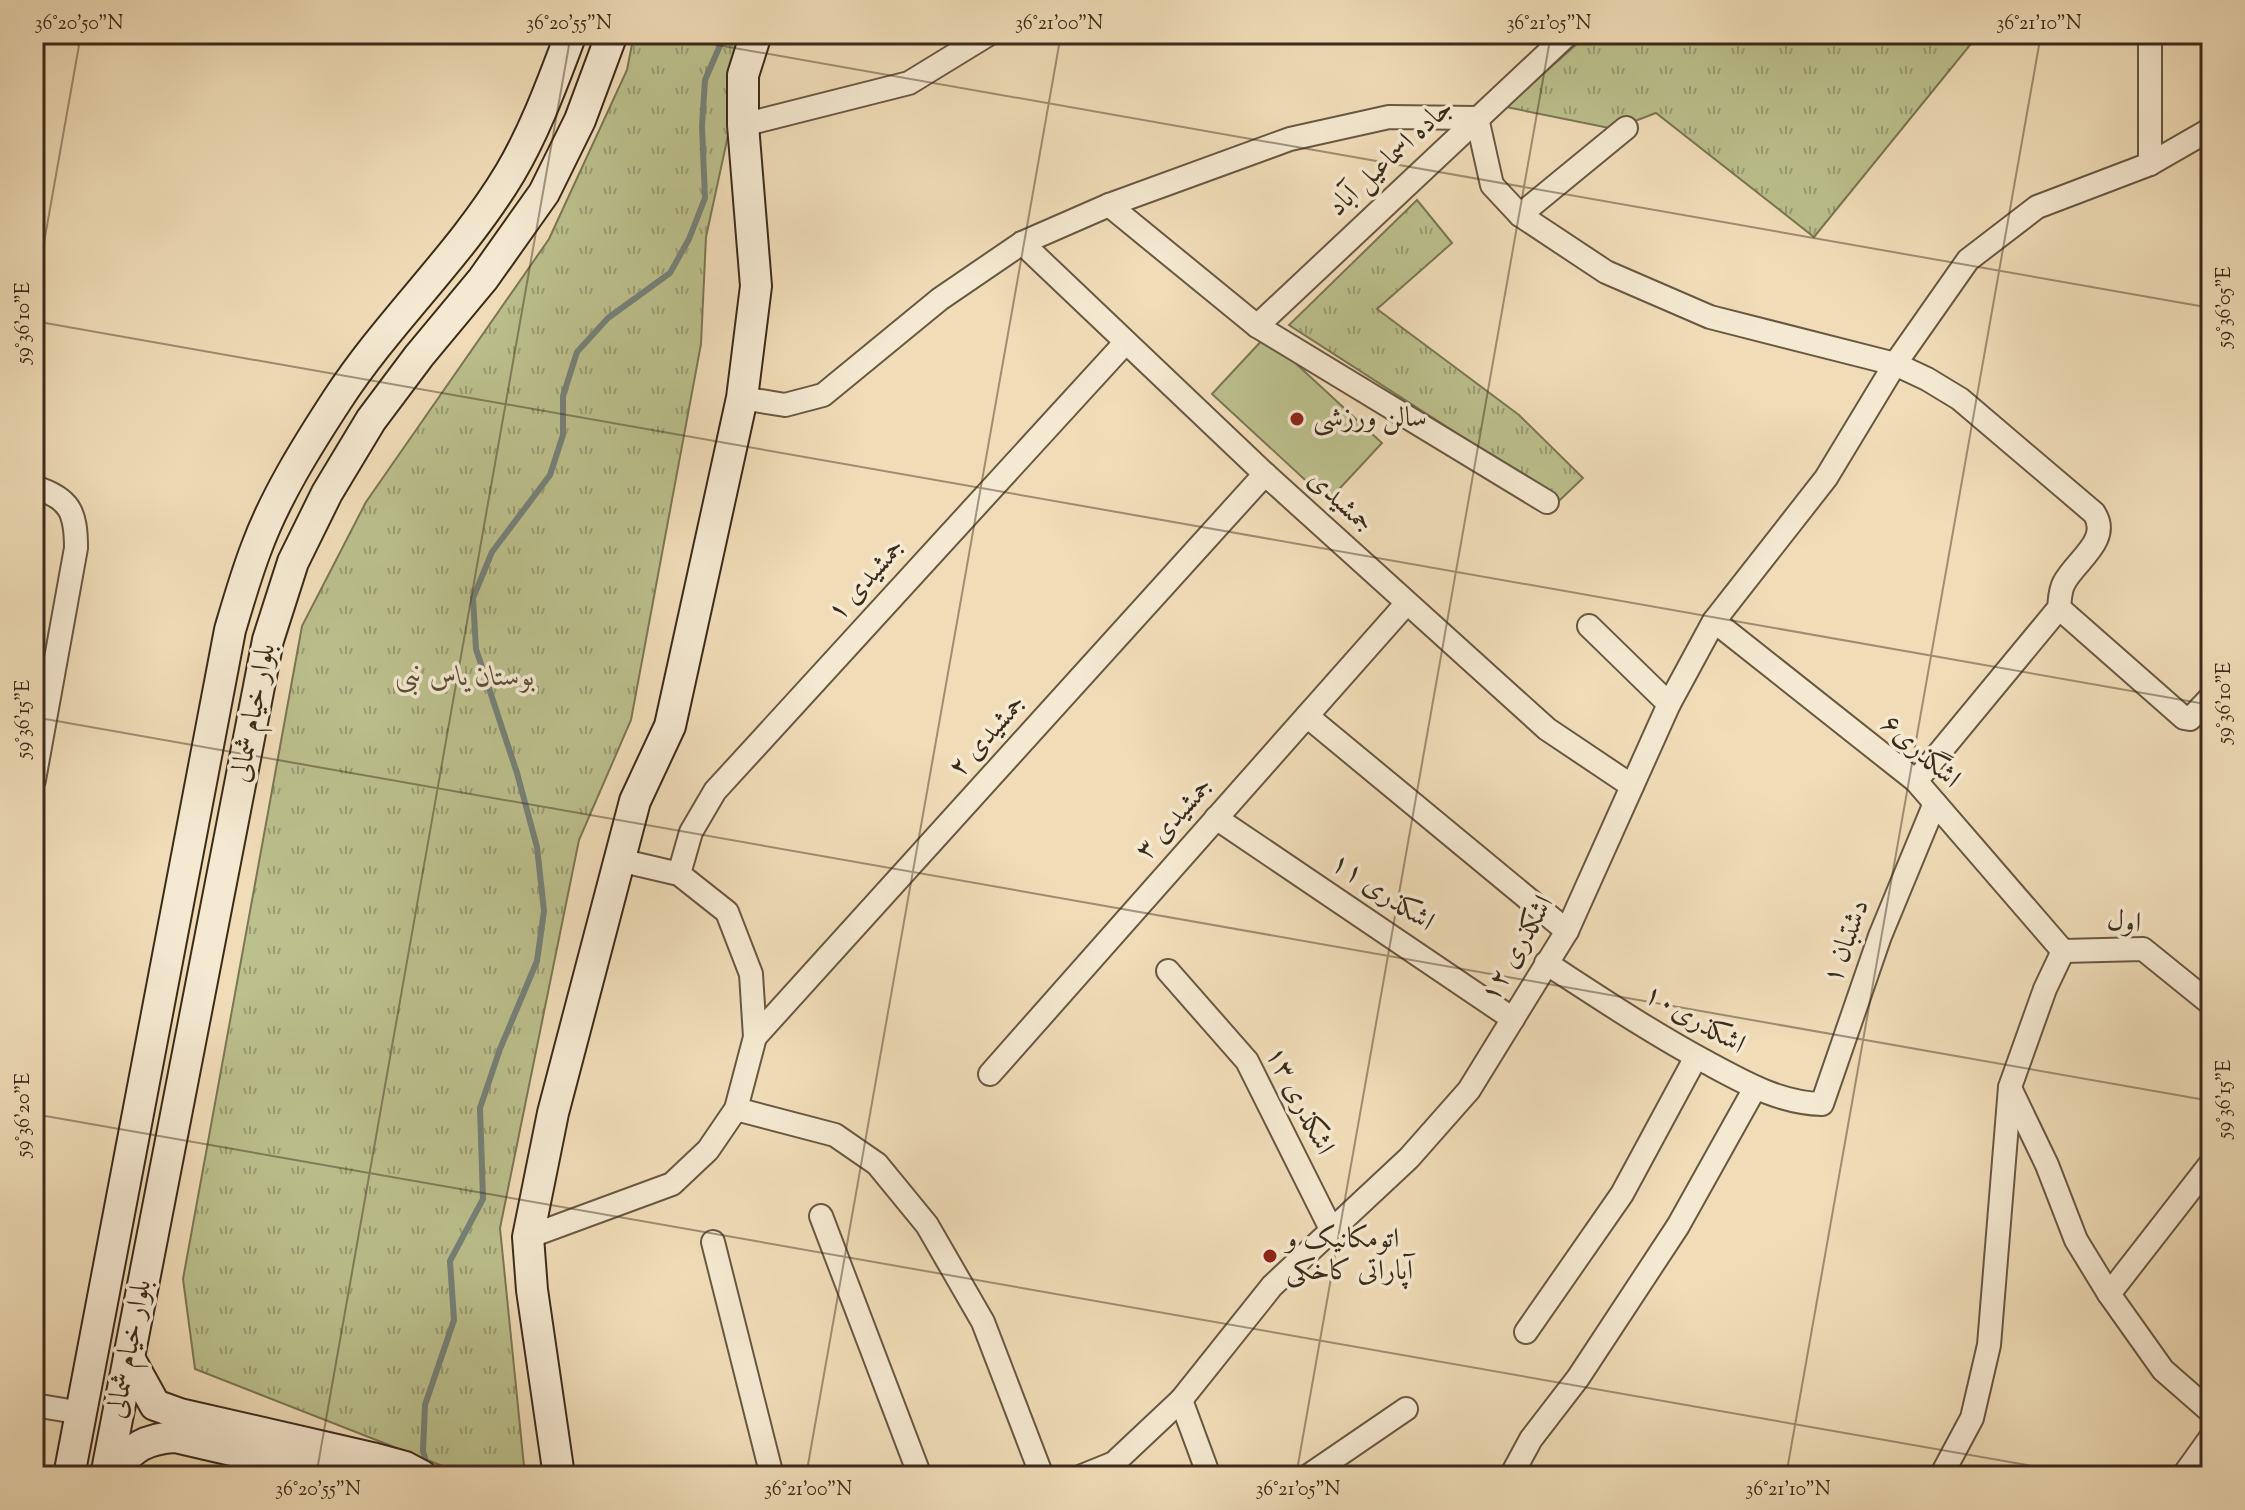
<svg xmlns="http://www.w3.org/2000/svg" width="2245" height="1510" font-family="'Sorts Mill Goudy',Amiri,serif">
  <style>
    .grass { fill: url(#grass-tufts); stroke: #7b7654; stroke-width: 2 }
    .pitch { fill: #bbc08d; stroke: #7b7654; stroke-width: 2 }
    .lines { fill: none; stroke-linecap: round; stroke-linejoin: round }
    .stream { stroke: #758178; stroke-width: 6 }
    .street-casing { stroke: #685842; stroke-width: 26 }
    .secondary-casing { stroke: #3b2b1b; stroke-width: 34 }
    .street { stroke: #f5e9d1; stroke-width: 22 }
    .secondary { stroke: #f5e9d1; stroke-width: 30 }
    .ticks { fill: none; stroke: #3b2b1b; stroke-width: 2; stroke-opacity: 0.45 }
    .poi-dot { fill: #8f2418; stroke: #f5e9d1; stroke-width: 3 }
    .labels { text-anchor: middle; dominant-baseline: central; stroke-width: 7; stroke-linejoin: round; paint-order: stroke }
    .street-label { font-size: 28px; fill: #3b2b1b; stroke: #f5e9d1 }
    .poi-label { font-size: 28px; fill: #3b2b1b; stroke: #f5e9d1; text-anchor: start }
    .park-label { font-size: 28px; font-style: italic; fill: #5b5038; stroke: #f5e9d1 }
    .neatline { fill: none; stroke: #3b2b1b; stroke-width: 3 }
    .ticks-label { font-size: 20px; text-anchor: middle; fill: #3b2b1b }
  </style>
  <defs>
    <pattern id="grass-tufts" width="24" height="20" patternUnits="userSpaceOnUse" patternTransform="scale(2)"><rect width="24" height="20" fill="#bbc08d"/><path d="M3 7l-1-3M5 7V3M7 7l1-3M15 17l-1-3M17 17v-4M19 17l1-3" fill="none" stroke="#999c72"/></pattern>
  </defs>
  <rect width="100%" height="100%" fill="#f0ddb8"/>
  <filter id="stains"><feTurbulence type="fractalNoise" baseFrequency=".0025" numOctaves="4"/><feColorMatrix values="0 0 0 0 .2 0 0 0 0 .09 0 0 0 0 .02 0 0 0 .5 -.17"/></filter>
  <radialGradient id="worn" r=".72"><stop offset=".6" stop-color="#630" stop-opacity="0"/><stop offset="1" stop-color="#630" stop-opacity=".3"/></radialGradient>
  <g class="grass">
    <polygon points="634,34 750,34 706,237 701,344 631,720 579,840 500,1228 525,1476 468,1476 195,1369 183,1279 302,626 366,502 549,239 627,70"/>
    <polygon points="1588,34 1979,34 1814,237 1656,113 1614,129 1506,107"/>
    <polygon points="1417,200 1452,243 1377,309 1519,415 1583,478 1560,500 1289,325"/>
  </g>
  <polygon class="pitch" points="1266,336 1382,443 1328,501 1212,394"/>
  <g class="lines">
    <polyline class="stream" points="428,1469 423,1451 425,1405 454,1320 450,1261 483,1199 480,1108 500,1049 537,961 544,911 537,847 517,773 476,649 473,598 492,552 550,475 563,435 563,396 577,352 608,318 670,273 689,239 705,198 702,126 705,80 725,34"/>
    <g class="street-casing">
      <g id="street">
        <polyline points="2146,34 2150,39 2150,164"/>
        <polyline points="743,125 909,83 989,34"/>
        <polyline points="1109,205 1257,326 1547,502"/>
        <polyline points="1520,215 1626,128"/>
        <polyline points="1022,243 1265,474 1547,729 1632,786"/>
        <polyline points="1257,326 1568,34"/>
        <path d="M742,398L785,405L823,395L940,299L1022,243L1109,205L1290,139L1389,117L1477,118L1492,185L1520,215L1606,272L1710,317L1895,364L1927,379L1960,399L2094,513C2112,540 2075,561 2064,583C2060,590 2060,599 2059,608L1916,781"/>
        <path d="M34,487C70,498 76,512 76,548L34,780"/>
        <polyline points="2059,608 2184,718 2190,719 2211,697"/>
        <polyline points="1714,621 1916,781 2063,951"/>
        <polyline points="1589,626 1669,704"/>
        <polyline points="1307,716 1567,931"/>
        <polyline points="1216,818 1513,1019"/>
        <polyline points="679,874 691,832 715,791 1125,343"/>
        <polyline points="2063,951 2143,949 2211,1004"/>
        <path d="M1546,963C1600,998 1652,1033 1708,1063C1745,1083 1780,1103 1822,1104L1880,936L1935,803"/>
        <polyline points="1168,971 1247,1061 1332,1231"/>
        <polyline points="755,1037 1265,474"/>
        <polyline points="990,1074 1406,604"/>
        <polyline points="2010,1088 2047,1165 2076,1240 2109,1294 2163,1370 2211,1412"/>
        <polyline points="736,1109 835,1135 877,1164 927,1225 983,1322 1042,1476"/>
        <polyline points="821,1216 920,1476"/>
        <polyline points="528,1237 672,1184 708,1150 736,1109 755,1037 751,974 727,912 679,874 619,860"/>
        <polyline points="713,1242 772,1476"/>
        <polyline points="2109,1294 2211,1163"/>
        <polyline points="1526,1332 1622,1194 1696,1057"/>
        <polyline points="1181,1400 1209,1476"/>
        <polyline points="34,1405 82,1413"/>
        <polyline points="1082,1476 1114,1463 1181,1400 1272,1286 1409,1158 1469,1090 1567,931 1669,704 1714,621 1826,478 1895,364 1968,260 2037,207 2150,164 2211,129"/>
        <polyline points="1308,1476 1406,1409"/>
        <polyline points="1511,1476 1531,1439 1578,1378 1678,1226 1755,1088"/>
        <polyline points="1941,1476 1972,1418 1989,1345 2010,1087 2045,989 2063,951"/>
        <polyline points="2183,1476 2211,1437"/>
      </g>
    </g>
    <g class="secondary-casing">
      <g id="secondary">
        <polyline points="129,1358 155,1405 180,1414 372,1458 405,1467 422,1476"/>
        <path d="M69,1476L230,630C238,603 246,575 256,549C275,497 307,446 337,400C389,320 461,255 510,173C536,129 553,81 571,34"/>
        <polyline points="106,1476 268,640 293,562 327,493 371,420 419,356 483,279 544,193 580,120 612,34"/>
        <path d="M106,1476C131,1452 139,1439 175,1437L344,1476"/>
        <polyline points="559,1476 532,1290 528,1237 553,1113 635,801 670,726 742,398 756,286 743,125 743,75 756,34"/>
      </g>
    </g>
    <use href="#street" class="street"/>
    <use href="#secondary" class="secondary"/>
  </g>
  <path class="ticks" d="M655,34L2211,308M34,299L81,34M34,321L2211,705M34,717L2211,1101M34,1114L2089,1476M316,1476L571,34M806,1476L1061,34M1296,1476L1551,34M1786,1476L2041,34"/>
  <g class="poi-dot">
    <circle cx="1297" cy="419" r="8"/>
    <circle cx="1270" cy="1256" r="8"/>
  </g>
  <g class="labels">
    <g class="street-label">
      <text transform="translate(1391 158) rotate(-43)">جاده اسماعیل آباد</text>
      <text transform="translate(1340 502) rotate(43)">جمشیدی</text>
      <text transform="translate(867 580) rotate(-48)">جمشیدی ۱</text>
      <text transform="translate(254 713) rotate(-79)">بلوار خیام شمالی</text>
      <text transform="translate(988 736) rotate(-48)">جمشیدی ۲</text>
      <text transform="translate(1920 752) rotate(42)">اشگذری۶</text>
      <text transform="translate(1175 819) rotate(-48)">جمشیدی ۳</text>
      <text transform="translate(1382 893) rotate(34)">اشکذری ۱۱</text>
      <text transform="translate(2124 923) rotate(6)">اول</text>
      <text transform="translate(1847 942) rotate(-70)">دشتبان ۱</text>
      <text transform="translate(1518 949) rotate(-60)">اشکذری ۱۲</text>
      <text transform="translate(1694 1020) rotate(30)">اشکذری۱۰</text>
      <text transform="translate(1299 1101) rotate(63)">اشکذری ۱۳</text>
      <text transform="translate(130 1349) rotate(-79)">بلوار خیام شمالی</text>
    </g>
    <g class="poi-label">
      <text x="1313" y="419">سالن ورزشی</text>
      <text x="1286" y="1240">اتومکانیک و<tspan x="1286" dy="32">آپاراتی کاخکی</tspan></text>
    </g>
    <g class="park-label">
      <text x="465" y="678">بوستان یاس نبی</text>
    </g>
  </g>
  <rect width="2245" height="1510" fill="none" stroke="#f0ddb8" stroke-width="88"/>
  <rect x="44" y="44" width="2157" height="1422" class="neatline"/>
  <g class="ticks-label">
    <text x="79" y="29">36°20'50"N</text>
    <text x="569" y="29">36°20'55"N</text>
    <text x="1059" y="29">36°21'00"N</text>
    <text x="1549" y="29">36°21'05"N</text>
    <text x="2039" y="29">36°21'10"N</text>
    <text transform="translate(2223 307) rotate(-90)" y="7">59°36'05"E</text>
    <text transform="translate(22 323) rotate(-90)" y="7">59°36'10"E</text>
    <text transform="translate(2223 703) rotate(-90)" y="7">59°36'10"E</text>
    <text transform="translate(22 719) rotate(-90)" y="7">59°36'15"E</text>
    <text transform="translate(2223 1099) rotate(-90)" y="7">59°36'15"E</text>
    <text transform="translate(22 1115) rotate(-90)" y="7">59°36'20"E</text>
    <text x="318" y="1495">36°20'55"N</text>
    <text x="808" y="1495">36°21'00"N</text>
    <text x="1298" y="1495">36°21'05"N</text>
    <text x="1788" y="1495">36°21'10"N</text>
  </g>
  <rect width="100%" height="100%" filter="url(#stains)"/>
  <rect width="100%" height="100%" fill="url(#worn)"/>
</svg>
